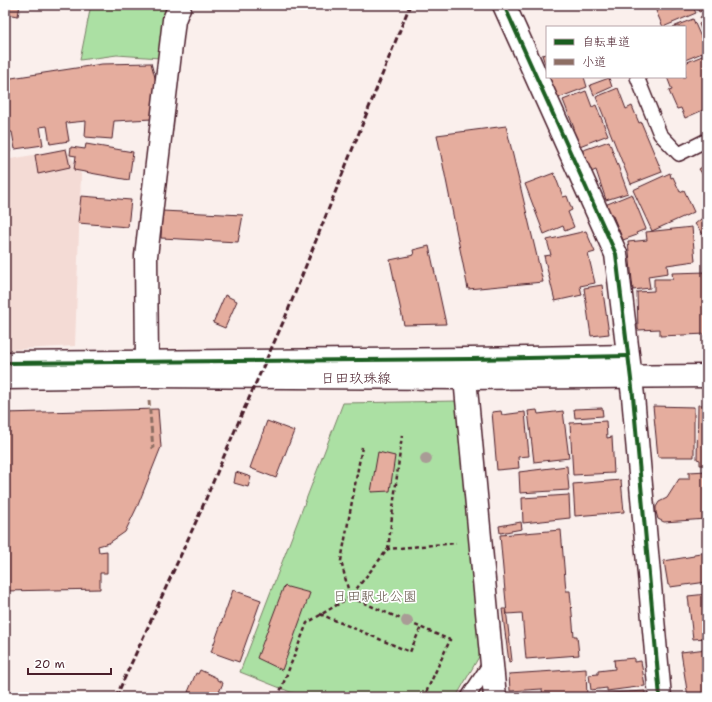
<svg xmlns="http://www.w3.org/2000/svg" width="712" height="702" font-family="'Shantell Sans','Klee One',sans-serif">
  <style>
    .built { fill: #f4dbd5 }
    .green { fill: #abe0a3; stroke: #7a8067 }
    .building { fill: #e5ad9e; stroke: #4a1f2b }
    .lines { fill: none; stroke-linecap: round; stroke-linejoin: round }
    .service-casing { stroke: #4a1f2b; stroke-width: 16 }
    .minor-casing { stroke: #4a1f2b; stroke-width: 25 }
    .primary-casing { stroke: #4a1f2b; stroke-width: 25 }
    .path { stroke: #4a1f2b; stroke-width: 2.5; stroke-dasharray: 4 3; stroke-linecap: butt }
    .service { stroke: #fff; stroke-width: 13 }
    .minor { stroke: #fff; stroke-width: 22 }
    .primary { stroke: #fff; stroke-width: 22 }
    .rail { stroke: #4a1f2b; stroke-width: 3; stroke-dasharray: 6 3; stroke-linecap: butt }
    .quiet { stroke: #8d6e63; stroke-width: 3; stroke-dasharray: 6 3; stroke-linecap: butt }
    .cycleway-casing { stroke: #fff; stroke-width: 6 }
    .cycleway { stroke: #1b5e20; stroke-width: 4 }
    .tree { fill: #a99c96 }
    .labels { text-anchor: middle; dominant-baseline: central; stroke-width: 3.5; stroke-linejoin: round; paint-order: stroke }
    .street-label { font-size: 14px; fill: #4a1f2b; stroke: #fff }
    .park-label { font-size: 14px; fill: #67594f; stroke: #fff }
  </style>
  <rect width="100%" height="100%" fill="#faefec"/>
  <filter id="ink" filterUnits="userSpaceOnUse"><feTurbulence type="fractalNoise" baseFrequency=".025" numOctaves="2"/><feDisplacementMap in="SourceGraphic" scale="8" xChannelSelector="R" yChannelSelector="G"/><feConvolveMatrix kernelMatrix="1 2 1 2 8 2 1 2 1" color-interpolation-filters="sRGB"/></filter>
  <g filter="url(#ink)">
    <polygon class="built" points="66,149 81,174 75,346 5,350 5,160"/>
    <g class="green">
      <polygon points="91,5 173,5 160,58 117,55 80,60"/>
      <polygon points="457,401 480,655 456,697 303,697 240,672 343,403"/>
    </g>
    <g class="building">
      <polygon points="5,5 20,5 18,16 5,14"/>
      <polygon points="670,5 692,5 696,13 663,27 656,11"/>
      <polygon points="696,5 707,5 707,9 699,12"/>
      <polygon points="707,14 707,45 699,24 702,22 700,17"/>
      <polygon points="693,19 707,51 685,60 685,27 673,27"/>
      <polygon points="547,54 547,69 542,55"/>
      <polygon points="707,54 707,116 703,110 685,118 681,108 677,109 669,91 672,90 667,77 685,77 685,63"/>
      <polygon points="151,63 159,92 152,119 114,121 112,139 85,137 86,121 66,123 69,141 50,144 47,126 40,127 43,145 15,149 12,132 9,132 10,136 5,136 5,79 102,64"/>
      <polygon points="547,70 547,77 584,77 587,87 558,98 555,90 552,91 545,71"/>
      <polygon points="609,78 612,87 594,95 590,85"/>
      <polygon points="618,88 626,109 632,106 639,123 641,122 662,172 631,184 596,97"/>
      <polygon points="586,91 592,107 596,105 608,135 577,147 571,129 574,128 563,100"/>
      <polygon points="506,126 543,282 468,289 437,135"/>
      <polygon points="609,141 628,193 606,200 596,170 586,174 578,152"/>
      <polygon points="5,144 9,144 10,152 5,153"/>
      <polygon points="86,144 133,152 129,180 74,170 76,156 70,155 71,147 85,149"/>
      <polygon points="66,149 70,167 38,174 35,155"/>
      <polygon points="707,164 707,181 699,169"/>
      <polygon points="554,173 563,197 567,196 572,210 568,212 574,227 565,231 563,226 544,234 525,184"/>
      <polygon points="670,173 671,178 673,177 680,192 684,190 694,212 652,231 633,190"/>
      <polygon points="632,194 646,229 636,233 637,235 623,240 613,216 610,218 605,205"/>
      <polygon points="81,196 131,200 128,227 78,223"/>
      <polygon points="162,211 243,215 238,242 161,238"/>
      <polygon points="707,214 707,239 695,224"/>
      <polygon points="692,227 695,261 667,265 668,273 648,276 650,288 633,290 628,242 647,240 646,232"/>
      <polygon points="586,231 595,252 588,254 595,283 580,286 582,295 555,301 544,256 551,255 547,240"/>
      <polygon points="429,246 446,324 404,325 390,260 414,255 413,250"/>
      <polygon points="707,272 707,334 660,336 660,329 638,330 637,292 654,291 654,279 673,279 672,273"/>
      <polygon points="602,285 609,334 591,336 584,288"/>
      <polygon points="225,295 237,301 225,328 213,323"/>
      <polygon points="698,405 707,405 707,465 700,465 700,460 697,459"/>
      <polygon points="653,406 694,407 694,457 658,457"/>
      <polygon points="602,408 603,416 575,418 574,409"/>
      <polygon points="158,409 161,447 138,505 125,532 109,543 98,546 99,552 107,551 107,573 100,573 100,589 5,591 5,413"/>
      <polygon points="537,410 538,414 563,411 569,458 534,462 528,411"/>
      <polygon points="501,411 502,415 525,412 529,456 518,457 519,468 497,470 492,412"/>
      <polygon points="267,421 294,431 276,478 250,468"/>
      <polygon points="606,421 607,438 612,437 614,473 573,475 570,423"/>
      <polygon points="378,452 395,456 390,491 371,492"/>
      <polygon points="567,466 569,490 520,493 519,472"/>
      <polygon points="707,471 707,519 664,522 658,519 656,512 656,507 659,502 667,498 679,479 689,479 689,472"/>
      <polygon points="236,472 251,477 248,487 234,483"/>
      <polygon points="621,480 624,512 575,516 573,484"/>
      <polygon points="569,495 570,518 523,523 522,498"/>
      <polygon points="521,522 522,529 500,533 499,526"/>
      <polygon points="561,530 566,591 570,591 574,636 577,636 579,655 526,659 522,613 507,614 500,535"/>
      <polygon points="707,552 707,582 670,587 670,585 668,585 664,561 694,556 694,554"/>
      <polygon points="284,586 310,593 282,670 257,658"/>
      <polygon points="233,590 261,600 239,662 211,652"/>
      <polygon points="707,594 707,638 693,639 688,596"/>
      <polygon points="502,609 506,609 512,661 509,662"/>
      <polygon points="707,649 707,697 688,697 681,652"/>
      <polygon points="634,658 634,662 641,661 645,686 607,691 607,688 591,690 589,675 598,674 598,671 615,669 614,660"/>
      <polygon points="586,669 587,697 543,697 542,689 510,691 509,674"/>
      <polygon points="200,670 217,678 217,680 223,683 217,697 200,697 188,692 196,673 198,674"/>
      <polygon points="645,691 645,697 593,697 593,694"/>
    </g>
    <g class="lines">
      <g class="service-casing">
        <g id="service">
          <polyline points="637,77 660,134 679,154 707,140"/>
          <polyline points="468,697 491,662"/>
        </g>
      </g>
      <g class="minor-casing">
        <g id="minor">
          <polyline points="504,5 616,254 633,396 660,697"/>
          <polyline points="147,361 146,256 174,20 180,5"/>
          <polyline points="5,363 471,359 628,356"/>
          <polyline points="465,378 495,697"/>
        </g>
      </g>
      <g class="primary-casing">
        <polyline id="primary" points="5,378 147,376 465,378 707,376"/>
      </g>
      <g class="path">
        <polyline points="362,447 341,561 350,597 450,640 424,697"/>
        <polyline points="388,549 402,435"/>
        <polyline points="320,614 410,652 421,627"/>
        <polyline points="278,697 307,623 350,597 388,549 456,543"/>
      </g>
      <use href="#service" class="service"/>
      <use href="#minor" class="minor"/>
      <use href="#primary" class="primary"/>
      <polyline class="rail" points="116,697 199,515 241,416 285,318 410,5"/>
      <polyline class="quiet" points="149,400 153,449"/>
      <g class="cycleway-casing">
        <g id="cycleway">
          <polyline points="504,5 616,254 633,396 660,697"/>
          <polyline points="5,363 471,359 628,356"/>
        </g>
      </g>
      <use href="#cycleway" class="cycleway"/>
    </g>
    <g class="tree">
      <circle cx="426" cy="459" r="6"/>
      <circle cx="407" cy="621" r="6"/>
    </g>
  </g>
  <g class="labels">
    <g class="street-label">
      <text x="356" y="378">日田玖珠線</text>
    </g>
    <g class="park-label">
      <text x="375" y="596">日田駅北公園</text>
    </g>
  </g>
  <rect width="712" height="702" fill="none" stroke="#fff" stroke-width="20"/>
  <rect x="10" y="10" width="692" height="682" fill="none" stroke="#4a1f2b" stroke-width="1.5" filter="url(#ink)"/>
  <rect x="546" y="26" width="140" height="52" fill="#ffffff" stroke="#b7a5aa"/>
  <rect x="554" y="39" width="20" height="6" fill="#1b5e20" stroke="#b7a5aa"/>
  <text x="582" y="46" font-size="12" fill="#4a1f2b">自転車道</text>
  <rect x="554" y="59" width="20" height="6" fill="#8d6e63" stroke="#b7a5aa"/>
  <text x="582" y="66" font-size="12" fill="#4a1f2b">小道</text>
  <path d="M28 668v6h83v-6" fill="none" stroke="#4a1f2b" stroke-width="2"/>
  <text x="34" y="668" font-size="12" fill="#4a1f2b" stroke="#ffffff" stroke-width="3" paint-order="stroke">20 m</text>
</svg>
